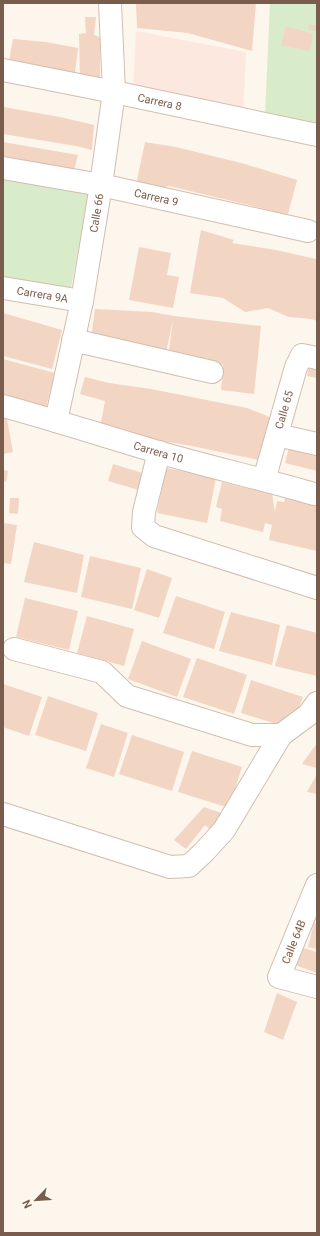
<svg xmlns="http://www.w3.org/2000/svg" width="320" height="1236" font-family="Roboto,sans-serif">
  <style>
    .commercial { fill: #fde8e0 }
    .green { fill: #d8ecc9 }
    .building { fill: #f3d5c3 }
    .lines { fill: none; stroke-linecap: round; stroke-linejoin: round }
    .minor-casing { stroke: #d1beb0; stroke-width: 24 }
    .minor { stroke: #fff; stroke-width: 22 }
    .labels { text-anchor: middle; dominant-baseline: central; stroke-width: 3; stroke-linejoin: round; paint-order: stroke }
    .street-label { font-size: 11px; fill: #7a5c4d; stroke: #fffaf3 }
  </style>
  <rect width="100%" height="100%" fill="#fdf6ec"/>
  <polygon class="commercial" points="136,31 246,52 243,114 133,89"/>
  <g class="green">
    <polygon points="270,3 317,3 317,126 265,115"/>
    <polygon points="3,174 90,190 70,293 3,279"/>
  </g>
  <g class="building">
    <polygon points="136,3 256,3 252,51 188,33 137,28"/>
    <polygon points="85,17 96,17 94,35 100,37 100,86 80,82 79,34 86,33"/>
    <polygon points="308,25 317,25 317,31 309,30"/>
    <polygon points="286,26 313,34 310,51 281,45"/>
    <polygon points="13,39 46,42 78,48 74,81 8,66"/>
    <polygon points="3,107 60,117 94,125 92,150 76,146 3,134"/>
    <polygon points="3,142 78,155 74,170 3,156"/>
    <polygon points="145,142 176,147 245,164 297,180 287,218 269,215 265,209 169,186 164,187 136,185"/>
    <polygon points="201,230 234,240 232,243 276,250 316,259 317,262 317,321 311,319 289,317 268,308 245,312 223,298 190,293"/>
    <polygon points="139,247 171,253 167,275 179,277 173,308 129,300"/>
    <polygon points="95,309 152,312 174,316 261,326 254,394 221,390 223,365 168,358 173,320 165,357 91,339"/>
    <polygon points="3,313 62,330 52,369 3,356"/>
    <polygon points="310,358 317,360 317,378 307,376"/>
    <polygon points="3,359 55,373 46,407 3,395"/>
    <polygon points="85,377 109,383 151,389 247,408 277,420 268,462 192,446 143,438 100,428 105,401 80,394"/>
    <polygon points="3,413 6,414 13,452 3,454"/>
    <polygon points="290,443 317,449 317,471 285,463"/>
    <polygon points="113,464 146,474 142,491 108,481"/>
    <polygon points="166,468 216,478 207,523 157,513"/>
    <polygon points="3,470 8,471 6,482 3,481"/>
    <polygon points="222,482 272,494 275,512 277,501 284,502 286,496 317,503 317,551 269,540 272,525 265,523 263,532 220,521 222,509 216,507"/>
    <polygon points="10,498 19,498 18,514 9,513"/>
    <polygon points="3,523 17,525 11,564 3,563"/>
    <polygon points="34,542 84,555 77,593 24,582"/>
    <polygon points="90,556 141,568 132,609 81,597"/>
    <polygon points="147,569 172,578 159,618 134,610"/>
    <polygon points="176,596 225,612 214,649 163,633"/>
    <polygon points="25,598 78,611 69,650 16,637"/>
    <polygon points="231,612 280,625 272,665 219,651"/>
    <polygon points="87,616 134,629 124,666 77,653"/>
    <polygon points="287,625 317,633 317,676 275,666"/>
    <polygon points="142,641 191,659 177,697 128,679"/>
    <polygon points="197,658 247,675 234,714 183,697"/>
    <polygon points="251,680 303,697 294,719 287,727 241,713"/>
    <polygon points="3,684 42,697 29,736 3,727"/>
    <polygon points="48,696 98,713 86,751 35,735"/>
    <polygon points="101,724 128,733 114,777 86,768"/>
    <polygon points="132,735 184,752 172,791 119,774"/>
    <polygon points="317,743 317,768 302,764"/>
    <polygon points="192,751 242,767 229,808 178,792"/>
    <polygon points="317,774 317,794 307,792"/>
    <polygon points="204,807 224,814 211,830 205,825 186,849 174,840"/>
    <polygon points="314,923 317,924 317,949 308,947"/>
    <polygon points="300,947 317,952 317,973 295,965"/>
    <polygon points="277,993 297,1002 283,1040 264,1032"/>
  </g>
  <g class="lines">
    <g class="minor-casing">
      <g id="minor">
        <path id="s1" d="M3,70L114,92L317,135"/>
        <path id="s2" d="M3,168L101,185L308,231"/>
        <path id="s3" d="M3,288L82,301"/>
        <polyline points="73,340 212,372"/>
        <path id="s4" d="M3,406C55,420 106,437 158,452C210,467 262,479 314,494"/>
        <path id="s5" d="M56,421L82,301L101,185L114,92L110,3"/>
        <polyline points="277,435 317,444"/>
        <polyline points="159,452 144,512 143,527 154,536 317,588"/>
        <path id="s6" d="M264,480L296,367L302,355L317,358"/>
        <polyline points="14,649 102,672 127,696 252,735 281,735 308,715 317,703"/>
        <polyline points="3,814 170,867 189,866 204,852 224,830 281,735"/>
        <polyline points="317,885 279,977 317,987"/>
      </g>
    </g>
    <use href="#minor" class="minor"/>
  </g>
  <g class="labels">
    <g class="street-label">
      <text stroke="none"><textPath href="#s1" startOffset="160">Carrera 8</textPath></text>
      <text stroke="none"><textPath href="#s2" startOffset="156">Carrera 9</textPath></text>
      <text stroke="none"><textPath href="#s5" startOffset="212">Calle 66</textPath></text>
      <text stroke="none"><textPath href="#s3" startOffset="40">Carrera 9A</textPath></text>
      <text stroke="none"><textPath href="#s6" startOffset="73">Calle 65</textPath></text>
      <text stroke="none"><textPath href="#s4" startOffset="162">Carrera 10</textPath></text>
      <text transform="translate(294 942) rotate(-68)">Calle 64B</text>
    </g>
  </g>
  <rect width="320" height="1236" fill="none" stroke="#7a5c4d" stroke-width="8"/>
  <g transform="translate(36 1200) rotate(245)" stroke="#fffaf3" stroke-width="3" paint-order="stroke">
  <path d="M0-3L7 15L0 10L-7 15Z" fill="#7a5c4d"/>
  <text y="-6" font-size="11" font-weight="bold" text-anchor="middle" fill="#7a5c4d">N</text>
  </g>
</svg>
